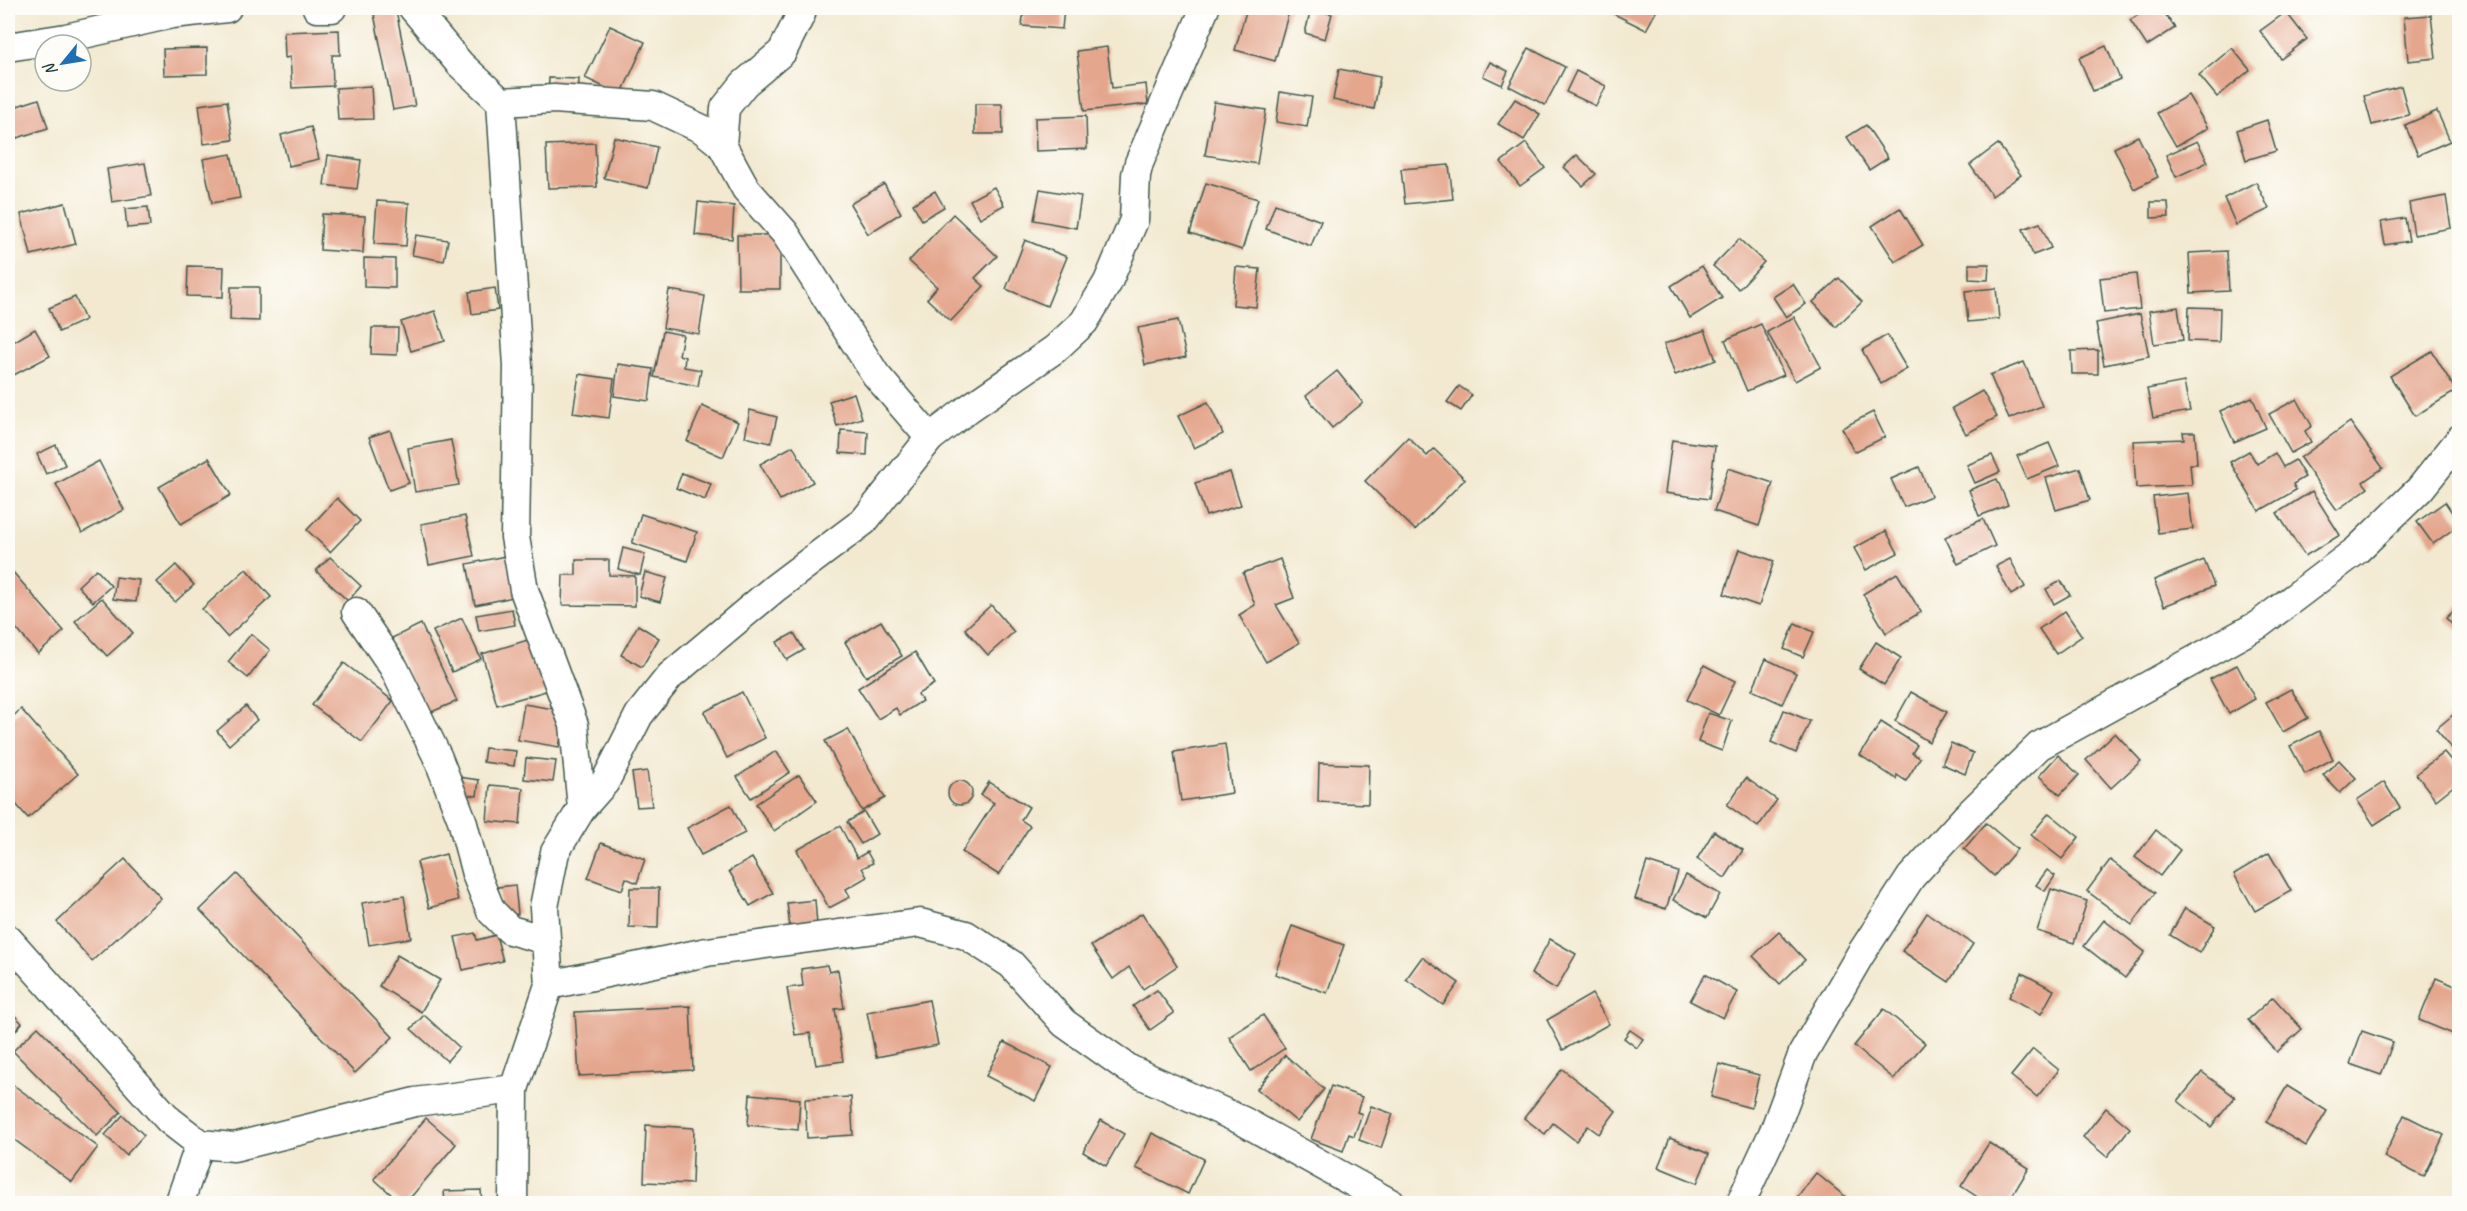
<svg xmlns="http://www.w3.org/2000/svg" width="2467" height="1211" font-family="Caveat,sans-serif">
  <style>
    .building { fill: #e4a68d }
    .lines { fill: none; stroke-linecap: round; stroke-linejoin: round }
    .street-casing { stroke: #3f574b; stroke-width: 31 }
    .street { stroke: #fff; stroke-width: 28 }
  </style>
  <rect width="100%" height="100%" fill="#fdfcf7"/>
  <filter id="ink" filterUnits="userSpaceOnUse"><feTurbulence type="fractalNoise" baseFrequency=".0167" numOctaves="2"/><feDisplacementMap in="SourceGraphic" scale="12" xChannelSelector="R" yChannelSelector="G"/><feConvolveMatrix kernelMatrix="1 2 1 2 8 2 1 2 1" color-interpolation-filters="sRGB"/></filter>
  <filter id="wash" filterUnits="userSpaceOnUse"><feTurbulence type="fractalNoise" baseFrequency=".008" numOctaves="4" result="noise"/><feDisplacementMap in="SourceGraphic" scale="24" xChannelSelector="R" yChannelSelector="G"/><feGaussianBlur stdDeviation="1.35" result="paint"/><feColorMatrix in="noise" values="0 0 0 0 0 0 0 0 0 0 0 0 0 0 0 0 0 1.4 0 .05"/><feComposite in="paint" operator="in"/></filter>
  <g filter="url(#wash)">
    <rect width="100%" height="100%" fill="#f2e9d0"/>
    <g id="blocks">
      <g class="building">
        <polygon points="1024,8 1064,8 1062,29 1022,26"/>
        <polygon points="1247,8 1290,8 1275,61 1235,50"/>
        <polygon points="1605,8 1658,8 1646,30 1604,9"/>
        <polygon points="2149,8 2161,8 2175,28 2147,46 2130,20"/>
        <polygon points="1311,9 1332,14 1325,39 1305,33"/>
        <polygon points="396,10 415,106 393,110 374,14"/>
        <polygon points="2286,12 2307,39 2281,59 2260,31"/>
        <polygon points="2431,15 2436,58 2408,61 2404,17"/>
        <polygon points="610,26 645,42 621,95 585,78"/>
        <polygon points="339,30 340,55 332,55 333,86 292,88 290,57 285,58 284,32"/>
        <polygon points="2106,46 2120,79 2093,91 2079,58"/>
        <polygon points="1107,47 1112,88 1146,84 1148,104 1084,111 1077,51"/>
        <polygon points="207,48 207,74 164,75 163,49"/>
        <polygon points="1529,48 1565,67 1545,105 1509,86"/>
        <polygon points="2232,48 2250,70 2217,97 2199,75"/>
        <polygon points="1490,62 1508,71 1502,85 1483,76"/>
        <polygon points="1339,69 1380,77 1374,109 1333,100"/>
        <polygon points="1576,71 1606,86 1596,106 1566,92"/>
        <polygon points="549,78 579,79 578,98 548,97"/>
        <polygon points="371,86 373,119 338,120 336,88"/>
        <polygon points="2401,86 2409,115 2372,125 2364,96"/>
        <polygon points="1280,92 1312,97 1307,127 1276,122"/>
        <polygon points="2188,95 2208,128 2176,146 2157,113"/>
        <polygon points="39,99 48,128 17,138 8,109"/>
        <polygon points="1515,99 1540,114 1524,140 1498,124"/>
        <polygon points="227,101 233,140 204,144 199,105"/>
        <polygon points="1214,102 1266,110 1257,164 1205,155"/>
        <polygon points="975,104 1002,104 1003,134 975,134"/>
        <polygon points="2437,111 2450,141 2418,155 2405,125"/>
        <polygon points="1086,116 1087,149 1036,151 1035,118"/>
        <polygon points="2267,120 2276,151 2246,160 2237,130"/>
        <polygon points="1866,125 1888,158 1869,170 1847,137"/>
        <polygon points="311,127 319,159 289,166 281,135"/>
        <polygon points="2138,136 2158,177 2134,189 2114,148"/>
        <polygon points="614,137 657,147 648,188 604,178"/>
        <polygon points="2197,141 2208,162 2176,177 2166,155"/>
        <polygon points="595,143 597,187 548,188 546,145"/>
        <polygon points="1526,143 1545,168 1520,186 1501,162"/>
        <polygon points="1998,144 2021,175 1992,196 1970,165"/>
        <polygon points="231,154 240,198 212,203 203,159"/>
        <polygon points="328,155 361,160 357,189 324,185"/>
        <polygon points="1577,155 1596,174 1583,186 1564,167"/>
        <polygon points="145,163 151,196 112,202 107,169"/>
        <polygon points="1449,165 1453,199 1405,204 1401,169"/>
        <polygon points="2256,182 2269,209 2236,225 2224,198"/>
        <polygon points="1206,183 1258,199 1242,250 1190,233"/>
        <polygon points="884,184 901,213 868,234 850,204"/>
        <polygon points="994,187 1004,205 980,218 970,200"/>
        <polygon points="1040,189 1081,196 1076,228 1034,220"/>
        <polygon points="935,191 944,207 922,220 913,204"/>
        <polygon points="2446,196 2451,228 2414,235 2409,203"/>
        <polygon points="377,201 409,203 406,246 374,244"/>
        <polygon points="698,202 734,206 732,239 695,235"/>
        <polygon points="2151,202 2168,202 2169,217 2151,218"/>
        <polygon points="65,203 76,244 31,255 21,214"/>
        <polygon points="1275,204 1321,221 1311,246 1266,229"/>
        <polygon points="148,207 150,226 127,228 125,209"/>
        <polygon points="1900,208 1923,245 1895,262 1872,226"/>
        <polygon points="322,214 365,216 363,253 320,250"/>
        <polygon points="953,214 997,256 975,278 984,286 951,321 927,299 937,287 909,261"/>
        <polygon points="2405,218 2409,241 2385,245 2381,222"/>
        <polygon points="2040,223 2051,248 2033,255 2023,229"/>
        <polygon points="416,235 448,240 444,261 412,255"/>
        <polygon points="737,235 780,235 780,289 738,289"/>
        <polygon points="1739,239 1764,262 1739,289 1713,266"/>
        <polygon points="1025,240 1067,257 1047,306 1006,289"/>
        <polygon points="2227,251 2229,291 2191,293 2189,253"/>
        <polygon points="364,258 395,259 395,288 364,287"/>
        <polygon points="1969,264 1989,264 1988,280 1969,279"/>
        <polygon points="188,266 224,267 223,297 187,296"/>
        <polygon points="1702,266 1722,298 1690,318 1671,286"/>
        <polygon points="1236,267 1260,269 1256,307 1233,305"/>
        <polygon points="2136,274 2140,309 2104,313 2100,278"/>
        <polygon points="1839,278 1862,302 1836,327 1813,302"/>
        <polygon points="1793,284 1806,304 1786,317 1773,297"/>
        <polygon points="231,287 259,287 259,321 230,320"/>
        <polygon points="495,288 498,310 472,314 469,292"/>
        <polygon points="1996,288 1999,319 1968,322 1965,291"/>
        <polygon points="669,290 705,296 699,334 663,328"/>
        <polygon points="75,297 85,320 59,332 49,308"/>
        <polygon points="2178,307 2183,340 2154,344 2149,311"/>
        <polygon points="2189,307 2220,308 2219,342 2188,341"/>
        <polygon points="435,311 445,341 411,351 401,322"/>
        <polygon points="2140,314 2149,356 2104,365 2096,323"/>
        <polygon points="1794,317 1821,367 1795,381 1767,332"/>
        <polygon points="1178,320 1186,357 1145,365 1138,328"/>
        <polygon points="1761,324 1784,375 1747,391 1725,340"/>
        <polygon points="372,328 398,328 397,355 371,354"/>
        <polygon points="35,329 50,356 12,376 8,369 8,345"/>
        <polygon points="1705,330 1716,360 1675,375 1664,344"/>
        <polygon points="663,331 683,335 679,355 685,357 684,367 701,370 698,386 654,377"/>
        <polygon points="1887,335 1907,369 1881,384 1862,350"/>
        <polygon points="2098,350 2098,374 2072,374 2071,351"/>
        <polygon points="2432,351 2456,391 2415,416 2390,376"/>
        <polygon points="2024,362 2042,406 2009,419 1990,375"/>
        <polygon points="618,364 653,369 649,401 614,396"/>
        <polygon points="1337,371 1363,403 1332,428 1306,396"/>
        <polygon points="579,374 614,379 609,418 573,413"/>
        <polygon points="2184,382 2190,411 2153,418 2147,389"/>
        <polygon points="1459,386 1472,395 1461,411 1447,402"/>
        <polygon points="1982,391 1997,417 1966,434 1952,408"/>
        <polygon points="854,393 862,418 837,426 829,401"/>
        <polygon points="2252,397 2266,428 2234,442 2220,411"/>
        <polygon points="2297,399 2312,426 2305,431 2311,442 2291,453 2269,414"/>
        <polygon points="1208,402 1223,434 1194,448 1178,416"/>
        <polygon points="702,406 738,422 723,457 687,441"/>
        <polygon points="750,410 777,417 771,443 745,437"/>
        <polygon points="1873,412 1885,437 1854,452 1842,428"/>
        <polygon points="2350,422 2383,468 2363,482 2368,488 2337,510 2300,458"/>
        <polygon points="390,430 409,483 389,490 369,437"/>
        <polygon points="841,430 868,432 867,455 840,453"/>
        <polygon points="2183,432 2195,432 2197,464 2190,464 2192,485 2136,488 2133,441 2184,439"/>
        <polygon points="1408,437 1427,456 1434,449 1465,479 1415,530 1365,481"/>
        <polygon points="451,440 459,485 415,492 408,448"/>
        <polygon points="1672,440 1715,446 1709,499 1665,493"/>
        <polygon points="2049,443 2059,466 2027,479 2017,456"/>
        <polygon points="56,445 65,465 46,474 37,454"/>
        <polygon points="793,446 813,482 780,500 760,464"/>
        <polygon points="2249,451 2257,464 2275,453 2283,467 2295,460 2305,477 2293,484 2296,490 2259,511 2230,462"/>
        <polygon points="1992,455 2000,472 1975,483 1967,465"/>
        <polygon points="209,458 231,495 181,524 159,487"/>
        <polygon points="99,461 124,510 82,533 56,484"/>
        <polygon points="1919,467 1931,496 1904,507 1891,479"/>
        <polygon points="1728,468 1773,483 1759,526 1714,511"/>
        <polygon points="2080,468 2090,500 2056,510 2046,478"/>
        <polygon points="1230,472 1241,505 1206,516 1195,483"/>
        <polygon points="682,473 711,484 705,500 676,488"/>
        <polygon points="1997,479 2008,505 1979,516 1969,490"/>
        <polygon points="2312,491 2340,535 2305,556 2277,513"/>
        <polygon points="2188,493 2193,529 2158,533 2153,497"/>
        <polygon points="337,498 360,521 330,552 307,530"/>
        <polygon points="2445,502 2460,524 2433,544 2417,522"/>
        <polygon points="641,514 697,532 687,561 632,543"/>
        <polygon points="465,516 474,556 429,565 421,524"/>
        <polygon points="1983,519 1995,546 1958,564 1945,537"/>
        <polygon points="1886,531 1898,553 1866,570 1854,548"/>
        <polygon points="623,548 645,554 640,575 618,569"/>
        <polygon points="1739,549 1774,561 1759,606 1724,594"/>
        <polygon points="510,555 518,596 475,605 467,564"/>
        <polygon points="330,557 361,586 348,601 316,571"/>
        <polygon points="1280,559 1294,598 1276,605 1299,643 1266,662 1239,615 1255,605 1243,573"/>
        <polygon points="2010,559 2025,587 2011,595 1996,566"/>
        <polygon points="576,560 609,560 609,575 635,576 635,606 562,605 563,575 576,575"/>
        <polygon points="2204,560 2214,586 2164,606 2154,580"/>
        <polygon points="176,565 194,585 175,602 157,582"/>
        <polygon points="96,569 111,586 93,602 78,586"/>
        <polygon points="246,569 271,597 227,637 202,609"/>
        <polygon points="12,571 64,631 38,654 8,619 8,575"/>
        <polygon points="645,572 667,578 660,602 639,596"/>
        <polygon points="1897,573 1921,612 1886,633 1863,594"/>
        <polygon points="116,577 139,580 136,602 113,599"/>
        <polygon points="2061,581 2070,595 2054,604 2046,589"/>
        <polygon points="102,598 133,633 107,656 75,621"/>
        <polygon points="991,605 1014,632 988,655 965,629"/>
        <polygon points="2460,605 2460,633 2446,618"/>
        <polygon points="512,609 515,625 479,631 476,615"/>
        <polygon points="2065,611 2082,636 2056,654 2039,629"/>
        <polygon points="462,618 481,659 452,672 433,631"/>
        <polygon points="881,621 902,656 866,677 845,642"/>
        <polygon points="1795,623 1814,632 1803,657 1784,649"/>
        <polygon points="421,624 457,701 427,714 392,638"/>
        <polygon points="638,625 659,638 642,667 621,655"/>
        <polygon points="794,633 804,650 787,660 777,642"/>
        <polygon points="251,634 270,650 248,678 228,662"/>
        <polygon points="531,639 546,691 497,705 482,654"/>
        <polygon points="1876,642 1901,658 1884,685 1859,669"/>
        <polygon points="915,652 934,684 918,694 922,701 900,715 896,708 878,719 858,688"/>
        <polygon points="1766,659 1796,673 1782,704 1752,690"/>
        <polygon points="344,663 393,701 362,742 312,705"/>
        <polygon points="1704,665 1735,681 1719,715 1687,700"/>
        <polygon points="2237,665 2255,699 2229,714 2210,679"/>
        <polygon points="2291,689 2308,718 2283,732 2266,702"/>
        <polygon points="742,692 765,738 727,758 704,712"/>
        <polygon points="1911,692 1947,712 1929,742 1895,721"/>
        <polygon points="524,704 566,711 559,747 518,740"/>
        <polygon points="246,706 257,720 229,745 217,731"/>
        <polygon points="21,709 78,774 28,818 8,795 8,721"/>
        <polygon points="2460,709 2460,758 2436,729"/>
        <polygon points="1784,710 1810,721 1796,753 1771,742"/>
        <polygon points="1708,713 1732,721 1722,751 1698,742"/>
        <polygon points="1881,722 1917,745 1912,753 1920,758 1906,781 1897,775 1896,779 1860,755"/>
        <polygon points="848,729 885,798 862,811 825,741"/>
        <polygon points="2319,731 2333,759 2305,774 2290,746"/>
        <polygon points="2115,733 2141,761 2111,788 2086,760"/>
        <polygon points="1951,743 1973,753 1965,774 1942,764"/>
        <polygon points="1225,744 1232,793 1181,801 1174,752"/>
        <polygon points="485,748 516,751 514,766 483,762"/>
        <polygon points="776,751 790,772 751,798 737,777"/>
        <polygon points="2444,752 2460,771 2460,781 2436,800 2416,774"/>
        <polygon points="2058,755 2079,775 2060,795 2039,776"/>
        <polygon points="526,758 556,761 553,782 524,779"/>
        <polygon points="2339,760 2356,778 2340,793 2323,775"/>
        <polygon points="1319,763 1369,765 1368,804 1318,802"/>
        <polygon points="647,771 652,806 637,807 632,773"/>
        <polygon points="799,775 817,801 774,831 756,804"/>
        <polygon points="458,777 479,780 477,796 455,793"/>
        <polygon points="1746,778 1777,800 1758,827 1727,805"/>
        <circle cx="960" cy="793" r="12"/>
        <polygon points="989,782 1029,807 1021,820 1030,826 999,875 962,852 994,803 981,795"/>
        <polygon points="2384,782 2400,808 2374,825 2357,800"/>
        <polygon points="490,785 523,788 520,824 487,821"/>
        <polygon points="731,805 745,833 701,855 687,828"/>
        <polygon points="864,812 877,834 861,844 847,822"/>
        <polygon points="2049,813 2079,837 2062,859 2031,835"/>
        <polygon points="1986,823 2017,849 1994,876 1964,849"/>
        <polygon points="840,826 857,858 867,852 873,863 862,868 867,877 846,889 850,897 829,908 797,850"/>
        <polygon points="2156,830 2180,850 2160,876 2135,857"/>
        <polygon points="1714,831 1743,850 1725,878 1697,859"/>
        <polygon points="601,843 645,859 637,883 626,878 622,890 588,878"/>
        <polygon points="2269,853 2291,891 2255,911 2234,874"/>
        <polygon points="446,854 458,900 429,908 417,862"/>
        <polygon points="752,858 773,893 750,906 729,871"/>
        <polygon points="125,859 161,898 92,961 57,922"/>
        <polygon points="2110,860 2155,893 2132,925 2087,891"/>
        <polygon points="1647,862 1678,872 1666,909 1635,899"/>
        <polygon points="2047,870 2055,876 2045,891 2036,885"/>
        <polygon points="237,874 393,1037 355,1073 200,910"/>
        <polygon points="1686,875 1720,894 1707,918 1673,900"/>
        <polygon points="515,885 518,914 501,915 498,887"/>
        <polygon points="630,888 659,888 658,928 629,927"/>
        <polygon points="2051,889 2087,901 2074,943 2037,931"/>
        <polygon points="404,896 411,938 369,945 362,903"/>
        <polygon points="815,900 817,925 790,928 787,903"/>
        <polygon points="2185,908 2215,926 2199,953 2170,935"/>
        <polygon points="1142,913 1177,966 1143,989 1129,967 1113,979 1091,946"/>
        <polygon points="1927,913 1973,944 1949,982 1902,951"/>
        <polygon points="2104,920 2145,952 2125,978 2084,946"/>
        <polygon points="1292,926 1344,945 1327,993 1275,974"/>
        <polygon points="1779,932 1805,960 1780,984 1753,956"/>
        <polygon points="475,933 477,940 496,935 503,961 463,970 455,937"/>
        <polygon points="1550,939 1576,954 1556,989 1531,974"/>
        <polygon points="397,955 440,980 421,1012 379,986"/>
        <polygon points="1422,957 1459,983 1443,1005 1406,979"/>
        <polygon points="827,965 829,972 838,970 844,1008 835,1009 843,1061 816,1065 810,1033 795,1035 787,988 803,986 801,969"/>
        <polygon points="2022,973 2054,990 2041,1014 2009,997"/>
        <polygon points="1705,974 1737,992 1723,1018 1690,1001"/>
        <polygon points="2436,978 2460,988 2460,1037 2419,1020"/>
        <polygon points="1157,990 1174,1013 1150,1030 1133,1006"/>
        <polygon points="1592,994 1609,1024 1563,1050 1547,1020"/>
        <polygon points="2273,997 2302,1029 2277,1052 2248,1020"/>
        <polygon points="929,1000 938,1045 876,1057 867,1012"/>
        <polygon points="690,1006 693,1070 579,1076 575,1012"/>
        <polygon points="8,1009 22,1023 8,1040"/>
        <polygon points="1884,1009 1925,1043 1894,1079 1854,1046"/>
        <polygon points="424,1015 459,1047 447,1061 411,1029"/>
        <polygon points="1263,1015 1285,1048 1251,1071 1229,1037"/>
        <polygon points="38,1027 121,1112 97,1136 13,1051"/>
        <polygon points="1630,1030 1643,1039 1637,1048 1624,1038"/>
        <polygon points="2362,1031 2393,1042 2381,1075 2350,1064"/>
        <polygon points="1004,1042 1052,1067 1035,1101 986,1076"/>
        <polygon points="2033,1049 2059,1070 2037,1097 2011,1076"/>
        <polygon points="1285,1055 1324,1089 1297,1122 1257,1089"/>
        <polygon points="1719,1064 1759,1075 1751,1108 1711,1097"/>
        <polygon points="1562,1069 1616,1111 1599,1134 1588,1126 1576,1141 1553,1123 1545,1134 1524,1118"/>
        <polygon points="2202,1072 2235,1097 2211,1127 2178,1101"/>
        <polygon points="8,1081 98,1147 72,1182 8,1135"/>
        <polygon points="1331,1086 1362,1097 1357,1112 1362,1114 1354,1136 1349,1134 1343,1151 1311,1139"/>
        <polygon points="2287,1086 2327,1111 2306,1146 2266,1122"/>
        <polygon points="750,1094 800,1099 798,1130 748,1125"/>
        <polygon points="851,1097 853,1135 807,1138 805,1099"/>
        <polygon points="1371,1106 1393,1114 1381,1148 1359,1140"/>
        <polygon points="2106,1108 2130,1128 2107,1157 2083,1137"/>
        <polygon points="123,1115 144,1135 126,1155 105,1135"/>
        <polygon points="2404,1115 2444,1135 2424,1177 2384,1157"/>
        <polygon points="426,1118 456,1144 405,1204 402,1204 374,1179"/>
        <polygon points="1101,1120 1124,1134 1106,1166 1083,1152"/>
        <polygon points="646,1125 694,1128 692,1184 644,1182"/>
        <polygon points="1152,1133 1204,1159 1188,1194 1136,1168"/>
        <polygon points="1670,1138 1709,1154 1697,1183 1658,1167"/>
        <polygon points="1989,1143 2029,1168 2007,1204 1988,1204 1961,1186"/>
        <polygon points="1816,1173 1848,1199 1845,1204 1796,1204 1794,1201"/>
        <polygon points="481,1190 482,1204 445,1204 444,1191"/>
      </g>
    </g>
  </g>
  <g filter="url(#ink)">
    <use href="#blocks" fill-opacity="0" stroke="#3f574b" stroke-width="1.5"/>
    <g class="lines">
      <g class="street-casing">
        <g id="street">
          <polyline points="317,8 332,8"/>
          <polyline points="413,8 460,64 501,102 518,366 515,537 524,590 574,725 582,808"/>
          <polyline points="802,8 801,14 782,52 744,84 725,108 722,145 746,189 785,233 876,375 930,438"/>
          <polyline points="8,47 66,38 172,14 227,8"/>
          <polyline points="501,102 554,99 653,106 702,129 722,145"/>
          <polyline points="356,612 394,668 438,758 462,820 476,874 491,911 510,930 546,940"/>
          <polyline points="8,939 169,1120 200,1144 234,1147 415,1102 514,1089"/>
          <polyline points="549,985 707,952 920,923 966,935 1011,964 1064,1023 1129,1069 1243,1121 1392,1204"/>
          <polyline points="179,1204 200,1144"/>
          <polyline points="513,1204 514,1089 549,985 544,907 555,852 582,808 605,782 639,715 670,676 775,588 864,521 930,438 968,409 1055,349 1084,322 1108,282 1134,220 1136,175 1139,163 1205,8"/>
          <polyline points="1740,1204 1775,1129 1803,1053 1860,955 1911,877 1966,817 2039,746 2258,625 2357,550 2420,489 2460,439"/>
        </g>
      </g>
      <use href="#street" class="street"/>
    </g>
  </g>
  <rect width="2467" height="1211" fill="none" stroke="#fdfcf7" stroke-width="30"/>
  <g transform="translate(63 63) rotate(240)"><circle r="28" fill="#fdfcf7" stroke="#a4b0a9" stroke-width="1.5"/>
  <path d="M0-4.5L10 22L0 15L-10 22Z" fill="#1f6fb2"/>
  <text y="-9" font-size="16" font-weight="bold" text-anchor="middle" fill="#1f3d34">N</text>
  </g>
</svg>
